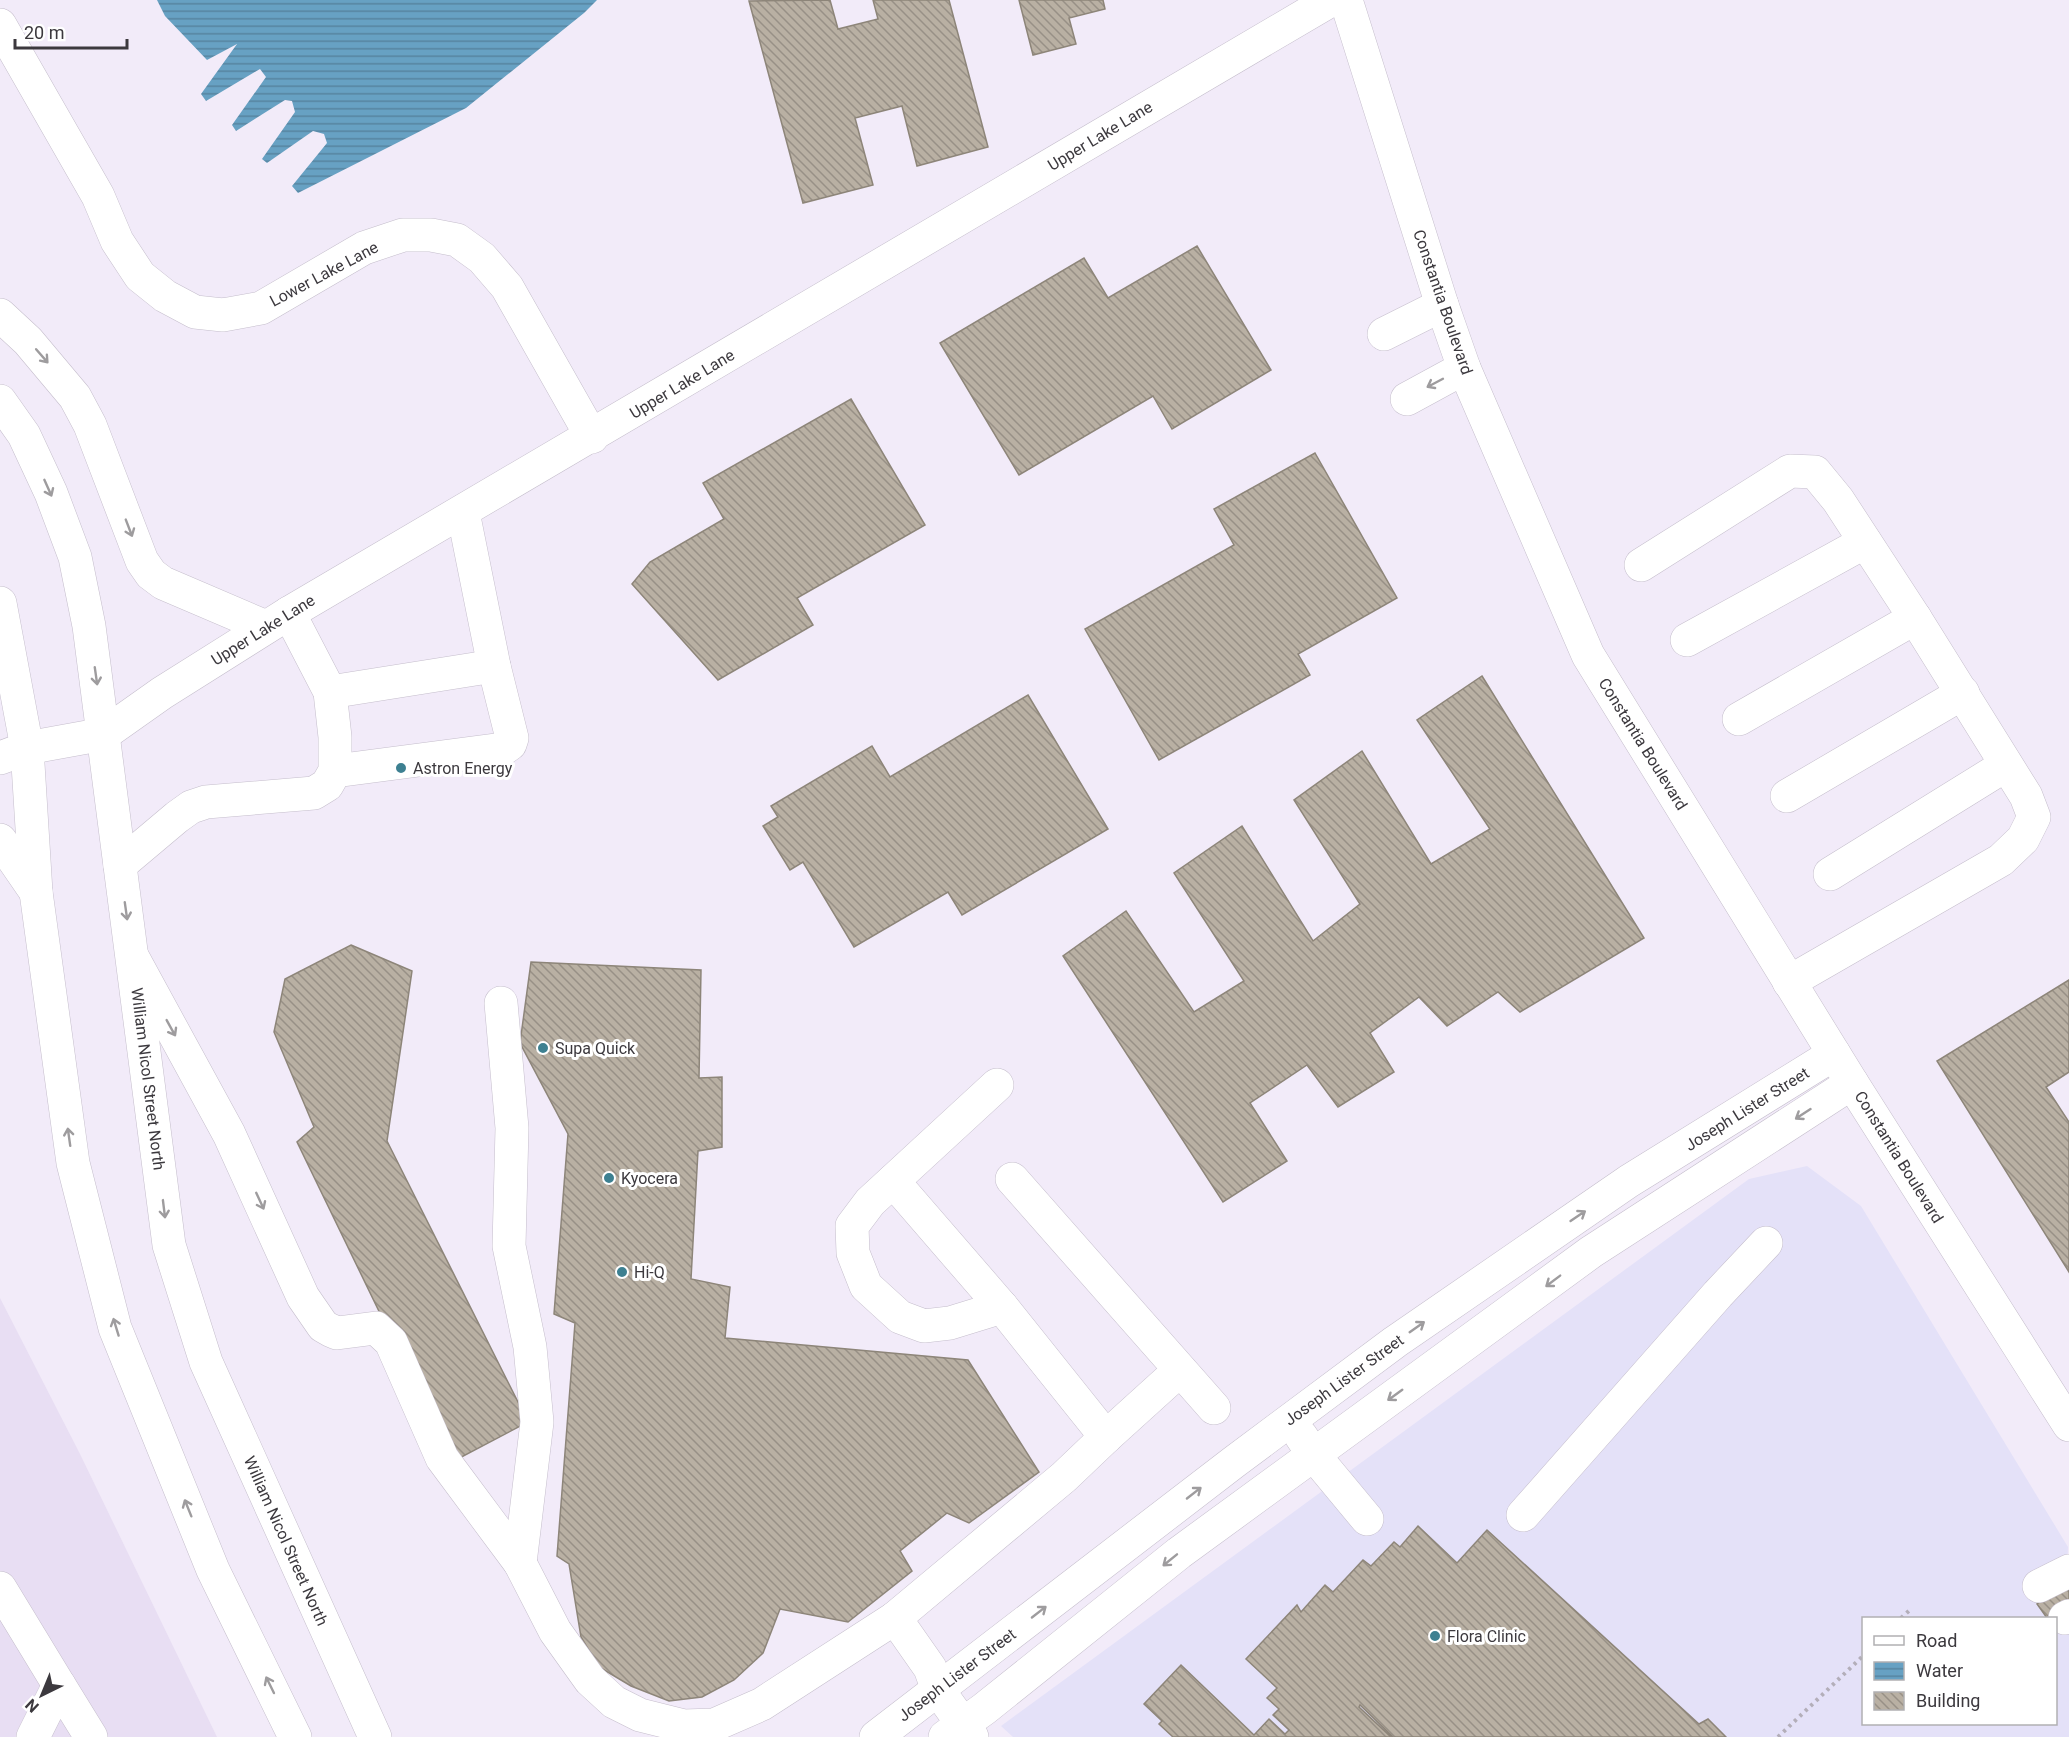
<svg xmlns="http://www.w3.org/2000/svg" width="2069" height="1737" font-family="Roboto,sans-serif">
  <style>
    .built { fill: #e8def3 }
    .medical { fill: #e4e1f8 }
    .water { fill: url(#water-rules) }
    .building { fill: url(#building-back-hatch); stroke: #8d8579; stroke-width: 1.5 }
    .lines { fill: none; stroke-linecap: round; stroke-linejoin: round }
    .minor-casing { stroke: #c5becc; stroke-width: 34 }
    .major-casing { stroke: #c5becc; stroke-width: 34 }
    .path { stroke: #b3aeb9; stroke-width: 4; stroke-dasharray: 3 4.5; stroke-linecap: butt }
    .minor { stroke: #fff; stroke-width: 33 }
    .major { stroke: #fff; stroke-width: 33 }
    .oneway { stroke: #9e9c9e }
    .poi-dot { fill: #3d8091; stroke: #fff; stroke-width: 2 }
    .labels { text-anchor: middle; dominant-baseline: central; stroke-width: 6; stroke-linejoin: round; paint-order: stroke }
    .street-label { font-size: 16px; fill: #3c393e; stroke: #fff }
    .poi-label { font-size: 16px; fill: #3c393e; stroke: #fff; text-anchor: start }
  </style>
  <defs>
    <pattern id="water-rules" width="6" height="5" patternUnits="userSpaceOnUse" patternTransform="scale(1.5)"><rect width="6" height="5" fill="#67a1c3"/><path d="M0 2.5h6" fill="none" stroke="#5684a0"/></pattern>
    <pattern id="building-back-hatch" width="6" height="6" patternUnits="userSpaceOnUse" patternTransform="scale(1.5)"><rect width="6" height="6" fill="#b9b0a3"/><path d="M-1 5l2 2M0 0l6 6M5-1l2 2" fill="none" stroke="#989086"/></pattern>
  </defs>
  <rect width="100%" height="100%" fill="#f2ebf9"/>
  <polygon class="built" points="0,1298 80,1454 217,1737 0,1737"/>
  <polygon class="medical" points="1807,1166 1861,1206 2068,1547 2067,1569 2069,1572 2069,1591 2065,1585 2037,1603 2047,1618 1864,1618 1864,1724 2056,1724 2056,1618 2069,1606 2069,1737 1013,1737 1001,1726 1749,1179"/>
  <polygon class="water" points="157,0 597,0 584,13 466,108 298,193 292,186 327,143 324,134 313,131 267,163 262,159 295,112 292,101 285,100 236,131 232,125 266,77 260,69 206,101 201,94 237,44 207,60 165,16"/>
  <g class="building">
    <polygon points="830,0 838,29 878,19 873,0 949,0 988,147 917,166 902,106 855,118 873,185 803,203 749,1"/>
    <polygon points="1019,0 1103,0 1105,9 1069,18 1076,44 1033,55"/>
    <polygon points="1197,246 1271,370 1172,429 1153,396 1019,475 940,343 1084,258 1108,298"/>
    <polygon points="851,399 925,525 797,598 813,625 718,680 632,584 650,562 724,519 703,483"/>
    <polygon points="1315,453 1397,598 1298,654 1310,675 1159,760 1085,629 1234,545 1214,509"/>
    <polygon points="1482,676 1644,938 1520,1012 1498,992 1447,1026 1419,997 1370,1033 1394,1072 1338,1107 1307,1065 1250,1103 1287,1161 1223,1202 1063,956 1126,911 1194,1012 1244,981 1174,873 1242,826 1313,941 1360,904 1294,800 1362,751 1431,864 1490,829 1417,720"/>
    <polygon points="1028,695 1108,829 962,915 948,892 854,947 803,862 790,870 763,826 778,817 771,806 872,746 890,777"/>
    <polygon points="351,945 412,971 387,1141 528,1422 452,1462 297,1142 314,1127 274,1032 285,979"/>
    <polygon points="531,962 701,970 699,1078 722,1077 722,1147 698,1151 691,1279 730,1287 725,1338 968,1360 1039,1472 969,1523 947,1513 900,1551 912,1571 848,1622 780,1609 763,1653 734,1680 702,1697 669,1701 631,1686 599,1667 581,1637 569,1564 557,1556 575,1323 554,1314 568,1134 520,1043"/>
    <polygon points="2069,980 2069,1072 2046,1087 2069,1122 2069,1272 1937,1061"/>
    <polygon points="1418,1526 1457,1563 1487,1530 1699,1724 1708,1719 1726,1737 1393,1737 1360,1705 1359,1707 1391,1737 1173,1737 1159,1724 1162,1721 1144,1704 1181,1665 1254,1735 1269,1719 1285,1734 1289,1730 1273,1715 1279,1709 1267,1698 1277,1688 1246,1659 1297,1605 1301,1612 1325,1585 1333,1592 1363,1560 1371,1566 1394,1542 1400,1547"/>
    <polygon points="2065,1585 2069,1591 2069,1606 2050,1618 2047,1618 2037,1604"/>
  </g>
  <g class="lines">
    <g class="minor-casing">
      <g id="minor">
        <polyline points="1346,0 1442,305 1464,368 1588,655 1852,1083 2069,1425"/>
        <polyline points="0,25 98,196 117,241 140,276 165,296 195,312 223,315 261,308 364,248 403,235 431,235 457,240 482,258 507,287 592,437"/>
        <polyline points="1384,334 1442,305"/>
        <polyline points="1407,399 1464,368"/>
        <polyline points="1641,565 1790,471 1815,472 1838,500 1915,618 2026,796 2034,817 2023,839 2001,860 1789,982"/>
        <polyline points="1687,640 1865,542"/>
        <polyline points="330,692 494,666"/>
        <polyline points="1739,719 1915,618"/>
        <polyline points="0,758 27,748 104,734 162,693 289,613 1331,0"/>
        <polyline points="335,771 503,749 510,744 512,738 494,666 463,512"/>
        <polyline points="1787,796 1963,693"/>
        <polyline points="0,840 36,892"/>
        <polyline points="120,865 177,817 191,807 206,802 314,793 327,785 335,771 335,737 330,692 289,613"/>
        <polyline points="1830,874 2006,765"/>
        <polyline points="133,958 229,1134 303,1297 323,1326 330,1330 337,1333 376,1328 391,1342 442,1458 520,1563 555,1631 590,1680 614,1702 640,1715 684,1726 714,1725 762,1704 895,1618 930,1668 938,1690 972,1737"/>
        <polyline points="501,1003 512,1128 509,1246 530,1347 537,1422 520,1563"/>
        <polyline points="997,1085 870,1202 852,1226 853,1253 866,1286 900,1317 924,1326 950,1323 1002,1307"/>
        <polyline points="1012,1179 1214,1408"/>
        <polyline points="893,1181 1002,1307 1106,1437 1064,1477 895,1618"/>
        <polyline points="1301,1436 1313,1454 1367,1519"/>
        <polyline points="1106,1437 1180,1370"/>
        <polyline points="1523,1515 1718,1294 1766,1243"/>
        <polyline points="2039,1586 2069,1571"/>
        <polyline points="0,1588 59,1685"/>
        <polyline points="2065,1618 2069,1616"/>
        <polyline points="33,1737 59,1685 91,1737"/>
        <polyline points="876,1737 1234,1462 1395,1342 1629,1181 1834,1054"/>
        <polyline points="945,1737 984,1709 1179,1553 1591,1252 1852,1083"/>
      </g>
    </g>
    <g class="major-casing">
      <g id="major">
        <polyline points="0,315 28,341 75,397 90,425 142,561 151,574 163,583 266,627"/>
        <polyline points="0,401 24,435 51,493 75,557 89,626 169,1245 206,1362 375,1737"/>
        <polyline points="0,603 27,748 36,892 73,1163 115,1328 213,1570 295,1737"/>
      </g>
    </g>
    <g class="path">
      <polyline points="1901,1618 1912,1608"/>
      <polyline points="1778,1737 1864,1655"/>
    </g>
    <use href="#minor" class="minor"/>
    <use href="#major" class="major"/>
  </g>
  <defs><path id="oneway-shaft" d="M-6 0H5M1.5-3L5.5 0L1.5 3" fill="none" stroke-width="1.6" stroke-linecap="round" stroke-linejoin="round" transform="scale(1.5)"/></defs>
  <g class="oneway">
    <use href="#oneway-shaft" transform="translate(42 356) rotate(49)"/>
    <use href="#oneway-shaft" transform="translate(1435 383) rotate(152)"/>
    <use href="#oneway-shaft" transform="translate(48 488) rotate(66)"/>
    <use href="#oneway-shaft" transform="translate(129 528) rotate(69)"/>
    <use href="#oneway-shaft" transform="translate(96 676) rotate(82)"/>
    <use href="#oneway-shaft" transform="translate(126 911) rotate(82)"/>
    <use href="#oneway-shaft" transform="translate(171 1028) rotate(61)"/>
    <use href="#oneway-shaft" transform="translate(1803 1114) rotate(147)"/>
    <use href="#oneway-shaft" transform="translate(69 1137) rotate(-98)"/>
    <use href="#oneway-shaft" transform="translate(260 1201) rotate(65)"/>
    <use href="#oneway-shaft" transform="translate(164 1209) rotate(83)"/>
    <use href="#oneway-shaft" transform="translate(1578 1216) rotate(-34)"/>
    <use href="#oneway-shaft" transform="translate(1553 1281) rotate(143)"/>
    <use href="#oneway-shaft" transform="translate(116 1327) rotate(-107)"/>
    <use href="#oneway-shaft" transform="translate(1417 1327) rotate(-35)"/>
    <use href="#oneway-shaft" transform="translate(1395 1395) rotate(144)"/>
    <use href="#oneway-shaft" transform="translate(1194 1493) rotate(-38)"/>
    <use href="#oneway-shaft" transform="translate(188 1508) rotate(-112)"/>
    <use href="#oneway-shaft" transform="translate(1170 1560) rotate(141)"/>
    <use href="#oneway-shaft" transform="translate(1039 1612) rotate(-38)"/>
    <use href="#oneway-shaft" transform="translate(270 1685) rotate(-116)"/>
  </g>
  <g class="poi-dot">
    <circle cx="401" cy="768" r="6"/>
    <circle cx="543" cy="1048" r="6"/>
    <circle cx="609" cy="1178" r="6"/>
    <circle cx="622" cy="1272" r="6"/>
    <circle cx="1435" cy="1636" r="6"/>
  </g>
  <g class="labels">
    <g class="street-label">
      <text transform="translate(1100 136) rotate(-31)">Upper Lake Lane</text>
      <text transform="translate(324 274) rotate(-28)">Lower Lake Lane</text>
      <text transform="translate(1443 302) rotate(71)">Constantia Boulevard</text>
      <text transform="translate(682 384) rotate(-31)">Upper Lake Lane</text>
      <text transform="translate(263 630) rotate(-32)">Upper Lake Lane</text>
      <text transform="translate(1643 744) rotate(58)">Constantia Boulevard</text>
      <text transform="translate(148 1079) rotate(83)">William Nicol Street North</text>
      <text transform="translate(1747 1109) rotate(-32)">Joseph Lister Street</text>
      <text transform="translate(1899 1157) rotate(58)">Constantia Boulevard</text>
      <text transform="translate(1344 1380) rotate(-36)">Joseph Lister Street</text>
      <text transform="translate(286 1541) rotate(66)">William Nicol Street North</text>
      <text transform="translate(957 1675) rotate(-37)">Joseph Lister Street</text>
    </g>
    <g class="poi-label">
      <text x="413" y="768">Astron Energy</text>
      <text x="555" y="1048">Supa Quick</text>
      <text x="621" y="1178">Kyocera</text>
      <text x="634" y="1272">Hi-Q</text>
      <text x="1447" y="1636">Flora Clinic</text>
    </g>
  </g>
  <rect x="1862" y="1617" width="195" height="108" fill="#ffffff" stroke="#b1b0b2" stroke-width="1.5"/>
  <rect x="1874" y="1636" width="30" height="9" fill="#ffffff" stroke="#b1b0b2" stroke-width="1.5"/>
  <text x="1916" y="1647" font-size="18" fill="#3c393e">Road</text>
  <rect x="1874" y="1662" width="30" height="18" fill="url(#water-rules)" stroke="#b1b0b2" stroke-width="1.5"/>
  <text x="1916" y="1677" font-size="18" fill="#3c393e">Water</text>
  <rect x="1874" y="1692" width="30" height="18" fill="url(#building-back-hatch)" stroke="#b1b0b2" stroke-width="1.5"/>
  <text x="1916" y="1707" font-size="18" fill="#3c393e">Building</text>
  <g transform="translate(42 1695) rotate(223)" stroke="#ffffff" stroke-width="4.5" paint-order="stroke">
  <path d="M0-4.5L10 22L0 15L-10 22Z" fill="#3c393e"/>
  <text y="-9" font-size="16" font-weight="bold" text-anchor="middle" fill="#3c393e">N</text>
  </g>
  <path d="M15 39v9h112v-9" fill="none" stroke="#3c393e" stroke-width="3"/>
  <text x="24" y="39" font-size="18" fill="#3c393e" stroke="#ffffff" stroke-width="4.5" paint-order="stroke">20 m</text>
</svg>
